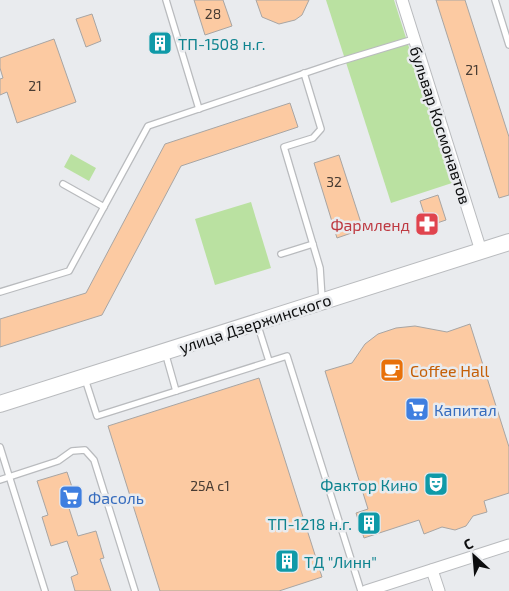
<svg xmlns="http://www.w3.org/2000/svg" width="509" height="591" font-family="'Exo 2',sans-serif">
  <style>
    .green { fill: #bae1a1 }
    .building { fill: #fccaa2; stroke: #a8a5a3 }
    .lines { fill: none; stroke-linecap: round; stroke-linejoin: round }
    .lane-casing { stroke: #b9bbbe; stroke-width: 8 }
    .street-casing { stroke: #b9bbbe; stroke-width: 13 }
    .secondary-casing { stroke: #b9bbbe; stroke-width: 18 }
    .lane { stroke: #fff; stroke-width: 5.5 }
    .street { stroke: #fff; stroke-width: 11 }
    .secondary { stroke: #fff; stroke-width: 16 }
    .labels { text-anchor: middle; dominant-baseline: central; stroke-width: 5; stroke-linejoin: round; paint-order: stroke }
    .number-label { font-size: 14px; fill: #483c33 }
    .culture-label { font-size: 16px; fill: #0d838f; stroke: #e9ebee; text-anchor: start }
    .street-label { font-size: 16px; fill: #0c0d0e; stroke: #e9ebee }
    .health-label { font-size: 16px; fill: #be3a42; stroke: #e9ebee; text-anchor: end }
    .food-label { font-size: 16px; fill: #c56008; stroke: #e9ebee; text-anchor: start }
    .shop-label { font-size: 16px; fill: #366cbe; stroke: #e9ebee; text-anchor: start }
  </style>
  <rect width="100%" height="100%" fill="#e9ebee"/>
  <g class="green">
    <polygon points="326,0 394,0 452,183 391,203"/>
    <polygon points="71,154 96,168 89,181 64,167"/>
    <polygon points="251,202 271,268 215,285 195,219"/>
  </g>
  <g class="building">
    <polygon points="194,0 223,0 232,26 205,35"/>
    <polygon points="256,0 309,0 302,15 295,20 279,24 262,17"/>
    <polygon points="436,0 465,0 509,137 509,195 499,198"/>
    <polygon points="92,14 101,41 86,47 76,19"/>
    <polygon points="167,34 171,48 153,53 149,39"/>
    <polygon points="54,39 76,102 17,123 7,92 0,95 0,79 3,78 0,68 0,58"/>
    <polygon points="290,103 298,127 181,166 102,315 0,347 0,319 86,293 165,144"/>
    <polygon points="339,155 363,229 337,238 314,163"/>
    <polygon points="438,195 446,220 428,226 420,201"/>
    <polygon points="470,324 509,447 509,493 484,501 487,512 473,516 466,526 455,530 442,527 424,534 419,520 364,538 356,513 368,509 325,371 352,363 365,344 378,334 396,328 415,326 447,332"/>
    <polygon points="259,378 322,577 279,591 160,591 108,426"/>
    <polygon points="67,472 76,499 67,502 78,536 96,531 104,558 100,559 111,591 75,591 71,577 78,574 67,541 51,546 42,517 48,515 37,481"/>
  </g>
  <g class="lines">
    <g class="lane-casing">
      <g id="lane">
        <polyline points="166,0 199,109"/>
        <polyline points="495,0 509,45"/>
        <polyline points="304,73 321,129 313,138 284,147 320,268 322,299"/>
        <polyline points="63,184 104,207"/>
        <polyline points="281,254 313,244"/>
        <polyline points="0,292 69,271 148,126 338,62 414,39"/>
        <polyline points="257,323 269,361"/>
        <polyline points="165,352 176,391"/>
        <polyline points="85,379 97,416 287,356 361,591"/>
        <polyline points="0,447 45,591"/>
        <polyline points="0,480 58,461 72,451 85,450 94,460 135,591"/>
      </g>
    </g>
    <g class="street-casing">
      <g id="street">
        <polyline points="402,0 481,251"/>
        <polyline points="432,570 439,591"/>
        <polyline points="366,591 509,545"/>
      </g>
    </g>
    <g class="secondary-casing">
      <polyline id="secondary" points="0,404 509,242"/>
    </g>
    <use href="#lane" class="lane"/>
    <use href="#street" class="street"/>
    <use href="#secondary" class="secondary"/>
  </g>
  <defs>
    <g id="building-square" transform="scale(1.25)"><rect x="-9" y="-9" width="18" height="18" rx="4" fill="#0f9aa8" stroke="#e9ebee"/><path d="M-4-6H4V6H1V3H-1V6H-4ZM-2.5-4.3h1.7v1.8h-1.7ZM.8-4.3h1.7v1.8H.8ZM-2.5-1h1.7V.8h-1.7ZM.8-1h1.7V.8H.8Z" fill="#fff"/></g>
    <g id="pharmacy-square" transform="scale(1.25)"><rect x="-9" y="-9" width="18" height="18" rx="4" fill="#e0444e" stroke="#e9ebee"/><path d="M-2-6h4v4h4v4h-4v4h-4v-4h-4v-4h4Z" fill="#fff"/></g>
    <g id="cafe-square" transform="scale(1.25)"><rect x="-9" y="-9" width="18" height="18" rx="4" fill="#e8710a" stroke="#e9ebee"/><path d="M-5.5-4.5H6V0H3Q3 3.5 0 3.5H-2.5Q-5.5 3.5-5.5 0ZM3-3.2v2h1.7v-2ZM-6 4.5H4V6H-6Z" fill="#fff"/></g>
    <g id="supermarket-square" transform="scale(1.25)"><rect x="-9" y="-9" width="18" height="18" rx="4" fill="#3f7fe0" stroke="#e9ebee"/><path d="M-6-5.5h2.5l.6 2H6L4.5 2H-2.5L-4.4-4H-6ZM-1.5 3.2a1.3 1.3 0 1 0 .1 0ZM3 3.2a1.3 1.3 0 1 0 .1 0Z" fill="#fff"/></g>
    <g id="theatre-square" transform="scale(1.25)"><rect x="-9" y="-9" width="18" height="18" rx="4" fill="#0f9aa8" stroke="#e9ebee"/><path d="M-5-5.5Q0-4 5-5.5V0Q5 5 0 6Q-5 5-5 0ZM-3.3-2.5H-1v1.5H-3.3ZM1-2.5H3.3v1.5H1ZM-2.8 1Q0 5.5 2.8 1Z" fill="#fff"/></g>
  </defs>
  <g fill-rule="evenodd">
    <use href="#building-square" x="160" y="43"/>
    <use href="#pharmacy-square" x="427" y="224"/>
    <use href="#cafe-square" x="392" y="370"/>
    <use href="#supermarket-square" x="417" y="409"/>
    <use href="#theatre-square" x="436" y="484"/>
    <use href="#supermarket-square" x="71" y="497"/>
    <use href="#building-square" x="369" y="523"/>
    <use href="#building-square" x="287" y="561"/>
  </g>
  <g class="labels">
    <g class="number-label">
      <text x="213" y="13">28</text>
      <text x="472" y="69">21</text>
      <text x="35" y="85">21</text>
      <text x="334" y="181">32</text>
      <text x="210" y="485">25А с1</text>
    </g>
    <g class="culture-label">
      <text x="178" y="43">ТП-1508 н.г.</text>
      <text x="418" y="484" text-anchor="end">Фактор Кино</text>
      <text x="352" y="523" text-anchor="end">ТП-1218 н.г.</text>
      <text x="304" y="561">ТД "Линн"</text>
    </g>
    <g class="street-label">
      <text transform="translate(441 125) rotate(72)">бульвар Космонавтов</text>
      <text transform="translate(255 323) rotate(-18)">улица Дзержинского</text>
    </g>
    <g class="health-label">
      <text x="410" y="224">Фармленд</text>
    </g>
    <g class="food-label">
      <text x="410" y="370">Coffee Hall</text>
    </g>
    <g class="shop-label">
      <text x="434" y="409">Капитал</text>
      <text x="88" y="497">Фасоль</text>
    </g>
  </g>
  <g transform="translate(474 556) rotate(334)" stroke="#e9ebee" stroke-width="4" paint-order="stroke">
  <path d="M0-4L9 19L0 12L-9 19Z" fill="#0c0d0e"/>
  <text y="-8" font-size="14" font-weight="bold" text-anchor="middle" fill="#0c0d0e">С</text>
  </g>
</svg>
